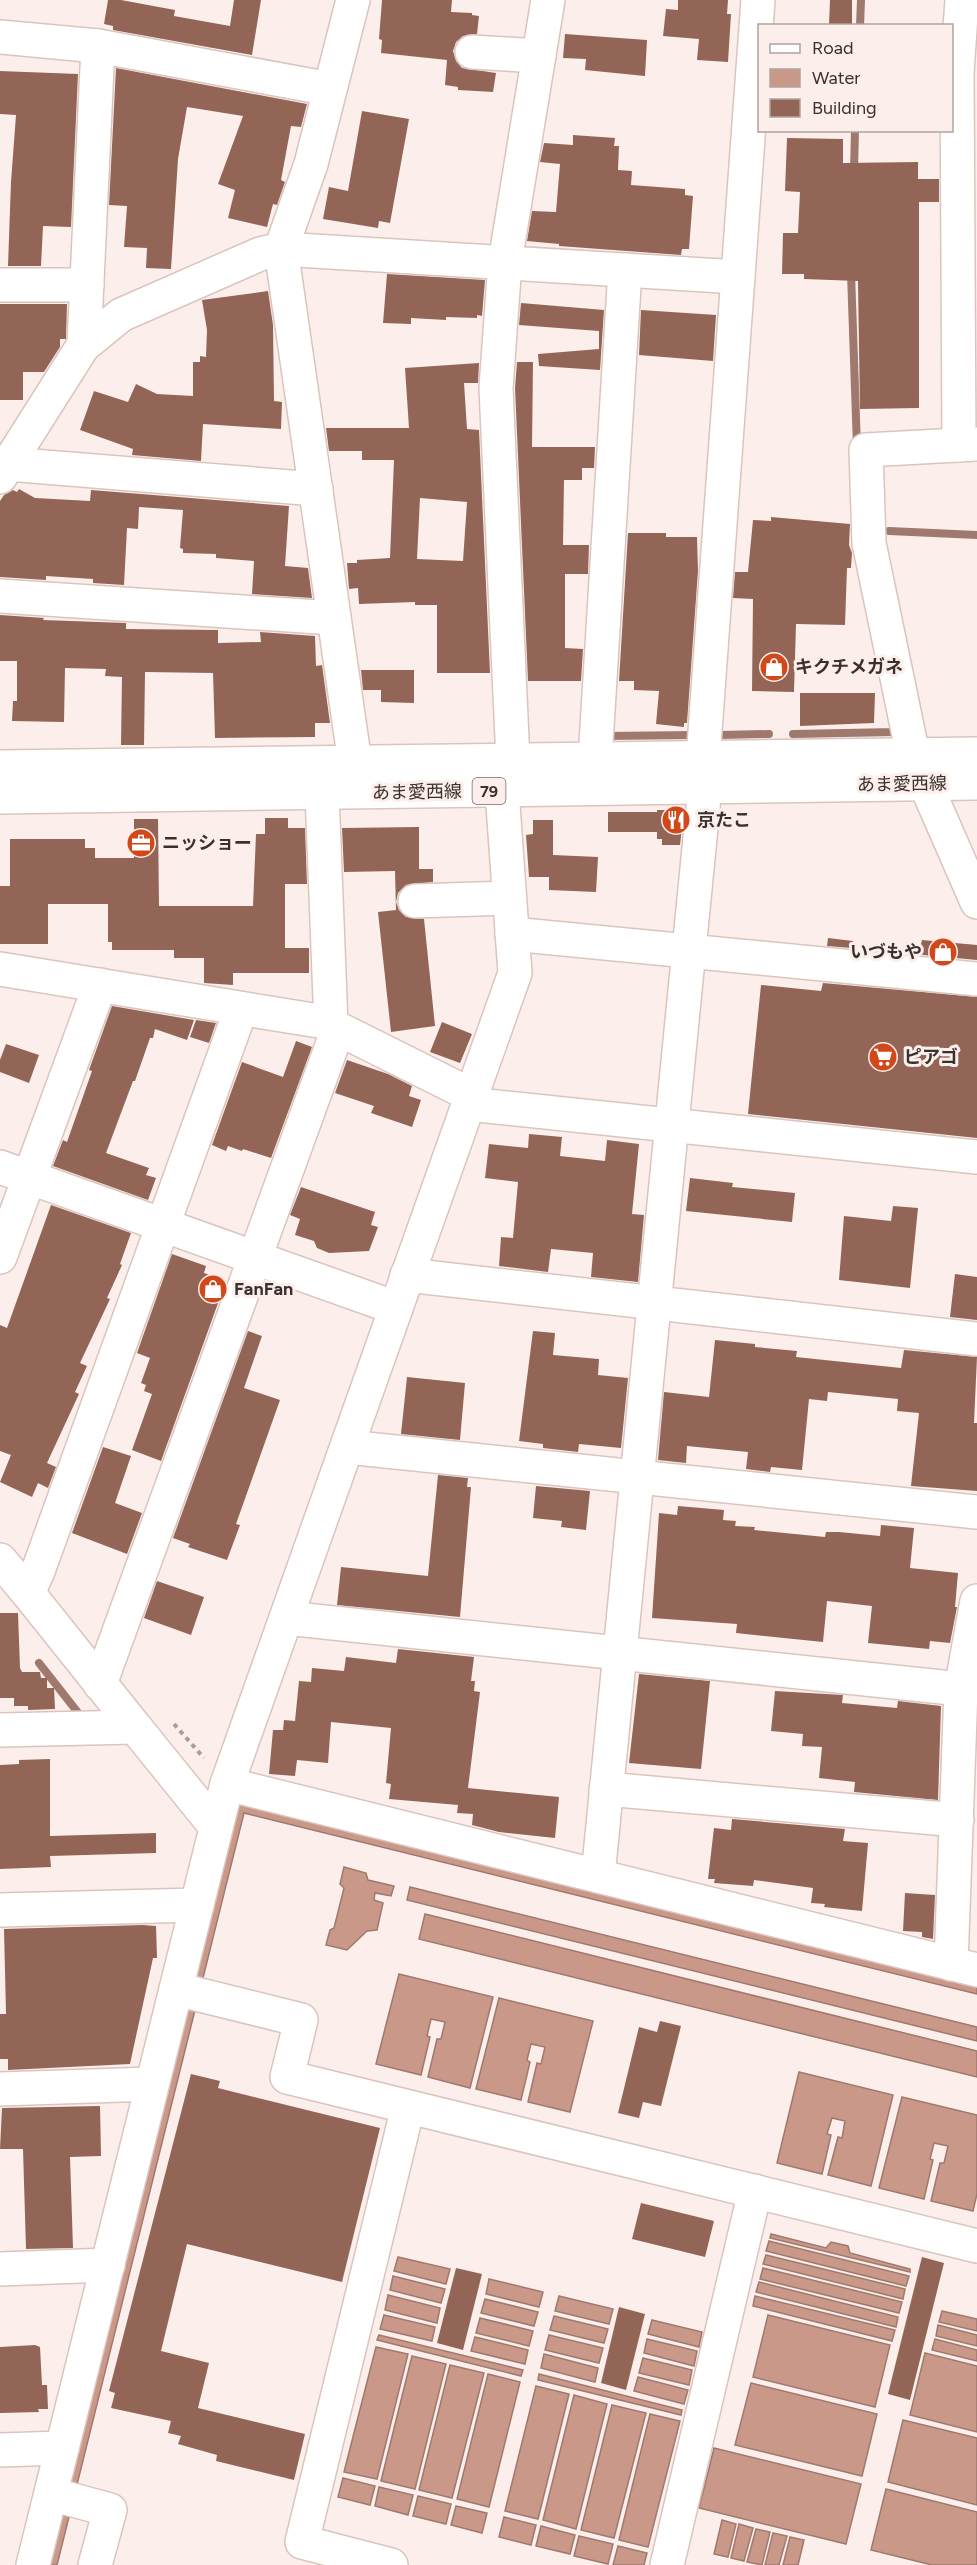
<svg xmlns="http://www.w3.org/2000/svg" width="977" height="2565" font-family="Figtree,'Noto Sans JP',sans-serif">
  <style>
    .water { fill: #ca9889; stroke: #9f796e; stroke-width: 1.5 }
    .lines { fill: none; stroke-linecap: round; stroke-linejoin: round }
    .stream { stroke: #9f796e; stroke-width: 8 }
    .building { fill: #936557; fill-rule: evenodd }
    .minor-casing { stroke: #dac5be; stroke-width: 36 }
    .major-casing { stroke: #dac5be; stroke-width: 36 }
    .path { stroke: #a99e9b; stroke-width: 4; stroke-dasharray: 4.5 4.5; stroke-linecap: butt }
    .minor { stroke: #fff; stroke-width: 33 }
    .major { stroke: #fff; stroke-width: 33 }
    .labels { text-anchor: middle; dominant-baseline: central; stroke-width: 6; stroke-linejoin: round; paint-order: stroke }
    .shield { fill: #fcefeb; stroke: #746a67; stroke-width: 1.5 }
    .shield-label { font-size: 16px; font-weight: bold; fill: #3a312f }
    .poi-label { font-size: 18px; font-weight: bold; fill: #3a312f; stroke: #fcefeb; text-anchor: start }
    .street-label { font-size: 18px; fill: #3a312f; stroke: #fcefeb }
  </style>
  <rect width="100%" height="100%" fill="#fcefeb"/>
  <g class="water">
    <polygon points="235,1798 977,1981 977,1994 244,1813 57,2565 44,2565"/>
    <polygon points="344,1867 366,1873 368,1880 394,1886 391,1896 375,1893 374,1900 383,1903 377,1930 367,1931 347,1950 326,1945 330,1930 334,1928 344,1888 340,1884"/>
    <polygon points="410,1887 977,2027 977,2041 407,1900"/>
    <polygon points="425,1914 977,2051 977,2077 419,1939"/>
    <polygon points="399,1974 493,1997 470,2088 428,2077 437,2039 441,2039 445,2022 431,2019 427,2036 430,2037 421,2075 376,2064"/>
    <polygon points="499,1998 593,2021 570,2112 528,2102 537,2063 541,2064 545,2047 531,2044 527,2060 530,2062 521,2100 476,2089"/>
    <polygon points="799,2072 893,2095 871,2186 828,2175 838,2137 842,2138 845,2121 832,2118 827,2134 831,2135 822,2174 777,2163"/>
    <polygon points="902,2097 977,2115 977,2194 973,2211 931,2201 940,2163 944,2163 948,2146 934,2143 930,2159 933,2160 924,2199 879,2188"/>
    <polygon points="771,2234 826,2248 831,2242 848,2246 850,2253 910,2269 910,2272 770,2238"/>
    <polygon points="769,2241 909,2276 906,2286 766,2251"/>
    <polygon points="766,2255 905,2289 903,2299 763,2264"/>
    <polygon points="398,2257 450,2269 446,2284 394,2271"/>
    <polygon points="763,2268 902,2302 899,2313 760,2279"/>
    <polygon points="393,2276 445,2289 441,2303 390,2290"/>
    <polygon points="489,2279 543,2292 539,2307 486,2294"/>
    <polygon points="759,2282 898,2317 896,2327 756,2292"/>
    <polygon points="388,2295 440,2308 437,2323 385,2310"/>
    <polygon points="559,2296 613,2309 609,2324 555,2311"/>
    <polygon points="755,2296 895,2330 892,2341 753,2306"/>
    <polygon points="485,2299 538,2312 534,2326 481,2313"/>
    <polygon points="942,2311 977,2319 977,2331 939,2322"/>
    <polygon points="384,2315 435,2327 432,2341 380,2329"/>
    <polygon points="768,2315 890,2345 875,2407 753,2377"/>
    <polygon points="554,2316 608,2329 604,2343 550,2330"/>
    <polygon points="480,2318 533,2331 529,2346 476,2333"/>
    <polygon points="652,2320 702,2332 699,2347 648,2334"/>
    <polygon points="938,2325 977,2335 977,2346 936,2336"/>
    <polygon points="379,2335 523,2370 521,2376 377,2340"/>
    <polygon points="549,2335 603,2348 599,2363 545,2350"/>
    <polygon points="475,2337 528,2350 525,2364 471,2351"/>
    <polygon points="647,2339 697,2351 694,2366 644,2353"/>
    <polygon points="935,2339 977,2350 977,2361 932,2350"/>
    <polygon points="376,2347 408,2354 377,2479 344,2472"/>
    <polygon points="925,2353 977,2366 977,2432 910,2415"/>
    <polygon points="544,2354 598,2368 595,2382 541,2368"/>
    <polygon points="412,2356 446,2364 415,2489 381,2481"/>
    <polygon points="643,2358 692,2370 689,2385 639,2373"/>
    <polygon points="450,2365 484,2373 452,2498 419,2490"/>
    <polygon points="488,2374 520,2382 489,2507 457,2499"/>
    <polygon points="539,2374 682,2410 681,2415 538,2380"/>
    <polygon points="638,2377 688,2390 684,2404 634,2391"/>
    <polygon points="751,2383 877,2414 862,2476 735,2445"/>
    <polygon points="536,2386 569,2394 538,2519 505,2511"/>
    <polygon points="574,2395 607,2404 576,2529 543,2520"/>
    <polygon points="612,2405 646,2413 614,2538 581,2530"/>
    <polygon points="650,2414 680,2421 648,2547 619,2540"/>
    <polygon points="903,2420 977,2438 977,2505 888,2482"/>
    <polygon points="714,2448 861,2484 846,2544 699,2508"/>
    <polygon points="343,2478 375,2486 370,2505 338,2497"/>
    <polygon points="379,2487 413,2495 408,2515 375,2506"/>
    <polygon points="886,2489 977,2512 977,2565 932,2565 871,2550"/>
    <polygon points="418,2496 451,2504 446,2524 413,2516"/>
    <polygon points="456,2506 487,2513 482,2533 451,2525"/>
    <polygon points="504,2517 536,2525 531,2545 499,2537"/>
    <polygon points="722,2520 736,2524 728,2557 714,2554"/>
    <polygon points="739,2524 753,2528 744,2561 731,2558"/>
    <polygon points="541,2526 575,2535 570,2554 536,2546"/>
    <polygon points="756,2529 770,2532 762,2565 747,2562"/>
    <polygon points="773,2533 787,2536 779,2565 765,2565"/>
    <polygon points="579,2536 613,2544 608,2564 574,2556"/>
    <polygon points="790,2537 804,2540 798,2565 783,2565"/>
    <polygon points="618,2546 647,2553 644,2565 613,2565"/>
  </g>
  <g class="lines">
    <g class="stream">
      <polyline points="860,26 861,0"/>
      <polyline points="854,171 855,130"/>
      <polyline points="851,273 857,447"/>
      <polyline points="889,531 977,535"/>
      <polyline points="793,734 895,732 893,726"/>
      <polyline points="720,735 769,734"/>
      <polyline points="604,736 696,735"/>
      <polyline points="39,1663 83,1719"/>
    </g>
  </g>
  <g class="building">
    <polygon points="108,0 121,0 175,10 174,16 230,26 234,0 261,0 252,55 113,30 113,26 104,24"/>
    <polygon points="382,0 452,0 451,12 472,13 472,15 479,16 477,34 463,36 456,42 453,51 456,61 462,68 496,73 493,92 458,90 458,87 445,85 447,60 381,53 382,40 379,39"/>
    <polygon points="678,0 728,0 727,14 731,14 728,62 697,60 699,39 663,36 666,9 678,10"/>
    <polygon points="830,0 852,0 852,26 829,25"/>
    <polygon points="565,34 647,40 645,76 585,70 586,59 563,58"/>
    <polygon points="116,68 307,104 301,127 291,126 281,180 285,182 277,205 273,204 267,227 228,218 235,190 218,184 243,116 187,107 178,159 171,269 146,268 147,248 124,247 127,206 109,205"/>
    <polygon points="0,71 78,74 71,227 43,226 41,266 8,266 11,182 16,115 0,114"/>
    <polygon points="362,111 409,119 390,223 379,221 378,228 323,219 329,187 348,191"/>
    <polygon points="573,135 615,138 614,146 619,146 618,170 632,171 631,185 685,189 685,195 693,196 689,249 682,249 681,255 559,246 559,244 527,241 532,211 556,212 560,164 540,162 544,143 573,145"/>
    <polygon points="787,138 843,139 843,163 918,162 918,179 939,179 939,202 919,202 919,408 860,409 858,281 804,279 804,274 782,274 783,233 798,233 800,192 785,191"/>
    <polygon points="387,274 485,280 482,316 477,315 477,318 446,317 446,320 411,318 411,324 383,323"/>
    <polygon points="268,291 273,325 274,401 282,402 281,429 203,424 201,461 132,455 133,449 80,430 94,391 128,402 136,384 157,394 193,396 193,362 200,362 200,356 206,357 207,330 202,300"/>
    <polygon points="521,303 604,310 600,370 539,366 538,354 599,349 599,331 519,325"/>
    <polygon points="0,304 67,304 66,339 60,339 60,347 44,372 23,372 23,400 0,400"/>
    <polygon points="641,310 716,315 713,361 639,355"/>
    <polygon points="517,362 533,362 532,447 595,447 594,468 582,468 582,480 564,480 563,545 589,545 588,574 565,574 565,648 583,649 581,681 528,681 515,388"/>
    <path d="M479,363L478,383H464L467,429L479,430L490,673H437V605H415V602L359,604L358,588L349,589L347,563H357V560L390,558L394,460H362V451H329L326,428H409L405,368ZM420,498L467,502L463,561L417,559Z"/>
    <polygon points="19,489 35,498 90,501 91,490 289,506 285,566 308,568 312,598 252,594 254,561 216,558 216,554 183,553 183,549 180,548 183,510 139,507 138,529 127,528 124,585 93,583 93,579 46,576 46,580 0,577 0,501 4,495 13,490 17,492"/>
    <polygon points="771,517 850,524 849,545 852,553 851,568 847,568 845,625 796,624 794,692 752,691 753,599 733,598 735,572 748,572 753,520 771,521"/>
    <polygon points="628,533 666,533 666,537 697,537 698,571 687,723 684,723 684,727 656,724 659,691 634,690 634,681 619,681"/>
    <polygon points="0,615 44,618 43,620 126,623 126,629 218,630 218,643 261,642 260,632 315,636 316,666 322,665 330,723 315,723 315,737 215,738 213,673 145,672 144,745 121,745 122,677 105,676 106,669 65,668 64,722 12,721 13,701 17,701 17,661 0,661"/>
    <polygon points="361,670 414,670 414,703 381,702 381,690 363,690"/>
    <polygon points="800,693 875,693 874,723 800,726"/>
    <polygon points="657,810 684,810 680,845 662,845 662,839 657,839 657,832 608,832 608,812 657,812"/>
    <polygon points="265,818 288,818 288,828 305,828 307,884 285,884 285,948 309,948 309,973 233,973 233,985 204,983 204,958 174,958 174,950 112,950 112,942 108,942 108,904 48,904 48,944 0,944 0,886 10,886 10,839 85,839 85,848 95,848 95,858 134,858 134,819 158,819 159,906 253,906 256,834 265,834"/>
    <polygon points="533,820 553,820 553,855 598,857 596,892 549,890 549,877 529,877 526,835 533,834"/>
    <polygon points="419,827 419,869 433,869 433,882 406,885 398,893 396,902 399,910 406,917 424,919 435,1026 391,1032 378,912 396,910 395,871 344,872 342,828"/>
    <polygon points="828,938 853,941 852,948 827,946"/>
    <polygon points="922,940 977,945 977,960 913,954 914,944 921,944"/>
    <polygon points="823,983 977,997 977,1138 748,1114 761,985 821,991"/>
    <polygon points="112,1006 194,1020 187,1040 155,1029 153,1038 150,1038 135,1081 133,1081 106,1153 149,1168 146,1175 156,1178 148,1200 53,1166 63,1140 67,1142 92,1071 89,1070"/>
    <polygon points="196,1020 216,1023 209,1043 190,1037"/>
    <polygon points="442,1022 472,1034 460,1063 430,1052"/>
    <polygon points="296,1041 312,1047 271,1158 243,1149 242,1151 228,1146 226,1151 212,1145 242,1062 283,1077"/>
    <polygon points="6,1044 39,1055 29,1083 0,1072 0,1060"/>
    <polygon points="347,1060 388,1074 412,1086 409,1096 421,1100 412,1127 371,1113 374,1106 335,1093"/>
    <polygon points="529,1134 562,1137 560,1156 605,1161 607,1140 639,1144 632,1214 644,1215 638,1282 591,1277 593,1253 551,1249 548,1272 499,1266 501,1237 513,1238 518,1182 485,1178 489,1144 528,1148"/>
    <polygon points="690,1178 733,1183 732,1187 795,1193 792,1222 686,1211"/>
    <polygon points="301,1187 375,1212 371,1225 378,1227 369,1251 329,1253 317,1248 314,1241 295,1235 300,1219 290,1215"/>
    <polygon points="51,1205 131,1233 120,1264 122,1265 107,1298 110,1299 80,1363 87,1366 75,1392 79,1394 47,1463 56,1467 48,1488 38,1483 32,1497 0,1482 11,1455 0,1451 0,1325 7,1328"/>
    <polygon points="893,1206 918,1208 910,1288 839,1280 844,1216 891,1221"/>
    <polygon points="172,1254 206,1266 204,1273 226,1281 161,1461 132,1450 152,1394 144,1391 146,1385 141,1383 150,1358 137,1353"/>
    <polygon points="955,1274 977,1277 977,1320 950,1317"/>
    <polygon points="248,1331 262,1336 244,1388 280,1400 236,1524 240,1525 227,1560 188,1547 190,1544 173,1538"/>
    <polygon points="533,1331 555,1333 553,1355 599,1359 598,1375 628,1378 621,1448 579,1444 578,1452 543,1448 543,1444 519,1441"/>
    <polygon points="715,1340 755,1344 755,1347 797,1351 796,1357 901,1368 904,1350 977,1357 974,1423 977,1423 977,1491 911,1486 919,1413 897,1411 898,1399 828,1392 827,1401 809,1399 802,1470 771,1467 770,1472 746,1469 748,1452 687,1446 686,1463 658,1460 664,1392 709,1397"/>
    <polygon points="407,1377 465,1383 460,1440 401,1434"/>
    <polygon points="103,1447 131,1456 115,1503 142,1513 127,1554 72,1533"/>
    <polygon points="438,1475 468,1478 467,1487 471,1487 460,1617 337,1605 341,1567 428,1576"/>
    <polygon points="536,1486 590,1491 586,1530 561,1527 562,1521 533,1518"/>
    <polygon points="678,1506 724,1510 723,1520 736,1521 735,1526 755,1527 754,1530 825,1537 826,1532 839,1532 880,1536 881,1525 914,1528 910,1568 958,1573 955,1607 957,1607 950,1643 930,1641 929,1649 868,1643 872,1606 827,1601 823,1642 736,1633 737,1624 652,1618 659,1513 677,1515"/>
    <polygon points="157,1581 204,1597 191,1635 144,1618"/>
    <polygon points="0,1613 18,1613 20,1668 22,1672 40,1672 41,1678 47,1678 47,1688 54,1688 55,1709 28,1710 28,1706 14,1706 14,1698 0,1698"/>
    <polygon points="398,1649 474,1657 471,1681 475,1681 474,1691 480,1692 468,1788 559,1797 555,1838 499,1832 472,1825 473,1814 457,1813 458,1805 389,1799 391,1784 386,1783 391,1728 331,1722 328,1763 297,1760 295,1776 269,1774 273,1730 283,1730 284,1720 295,1721 299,1681 311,1682 312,1668 344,1671 346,1657 396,1663"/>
    <polygon points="639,1674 710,1681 701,1769 629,1763"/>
    <polygon points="775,1691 843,1695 842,1703 897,1708 898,1701 941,1706 938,1800 854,1792 855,1782 819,1778 822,1747 802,1746 803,1734 771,1731"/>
    <polygon points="50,1759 50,1836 156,1833 156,1853 50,1856 51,1867 0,1869 0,1765 19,1764 19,1760"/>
    <polygon points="732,1819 845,1829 843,1841 868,1843 862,1911 824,1907 825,1904 811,1903 813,1888 754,1880 753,1886 714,1883 715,1879 708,1879 714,1828 731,1830"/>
    <polygon points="905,1893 935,1895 933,1939 922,1937 922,1932 903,1931"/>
    <polygon points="143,1925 156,1926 157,1958 153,1958 130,2064 8,2070 8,2059 0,2059 0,2014 6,2014 4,1929"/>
    <polygon points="660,2021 681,2026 661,2106 643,2102 639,2118 618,2113 639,2027 657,2032"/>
    <polygon points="191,2074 220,2081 218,2088 380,2128 342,2282 187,2244 161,2351 209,2363 198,2408 305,2434 294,2480 216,2461 217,2455 178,2444 181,2436 168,2433 171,2421 111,2408 115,2393 109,2391"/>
    <polygon points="100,2106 101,2156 70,2157 73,2248 26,2249 23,2149 0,2149 2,2108"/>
    <polygon points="641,2203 714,2221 705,2257 632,2239"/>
    <polygon points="922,2257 944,2263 910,2400 888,2394"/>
    <polygon points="456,2268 482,2274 463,2350 437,2343"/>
    <polygon points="619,2307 645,2314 626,2390 601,2383"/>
    <polygon points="35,2345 40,2347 42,2385 47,2385 48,2409 38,2409 39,2412 0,2413 0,2347"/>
  </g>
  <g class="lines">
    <g class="minor-casing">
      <g id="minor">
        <polyline points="353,0 311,164 281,249 355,763"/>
        <polyline points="0,37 98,46 330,89"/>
        <polyline points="472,52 539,56"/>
        <polyline points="0,285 87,285"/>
        <polyline points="84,345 98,46"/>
        <polyline points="959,445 957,73 962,0"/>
        <polyline points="8,464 316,489"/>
        <polyline points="0,477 83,346 121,315 260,254 281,249 738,277"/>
        <polyline points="0,596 334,618"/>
        <polyline points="913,755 869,543 866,450 977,444"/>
        <polyline points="703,759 758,0"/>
        <polyline points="595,760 625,270"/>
        <polyline points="925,783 977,902"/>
        <polyline points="322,793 331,1025"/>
        <polyline points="415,901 509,898"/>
        <polyline points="512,934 977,979"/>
        <polyline points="0,969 325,1022 471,1095"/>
        <polyline points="468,1104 977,1157"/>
        <polyline points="0,1167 396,1308"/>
        <polyline points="0,1257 100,985"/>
        <polyline points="407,1275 977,1339"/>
        <polyline points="347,1447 977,1512"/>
        <polyline points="0,1560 28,1593 38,1571 241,1009"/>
        <polyline points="28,1593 135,1727"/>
        <polyline points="286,1618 961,1689"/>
        <polyline points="100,1684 338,1029"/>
        <polyline points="0,1730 135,1727 216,1827"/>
        <polyline points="227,1784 977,1970"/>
        <polyline points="606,1789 957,1820"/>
        <polyline points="598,1876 705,787"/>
        <polyline points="0,1910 197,1905"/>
        <polyline points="951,1964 961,1689 977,1601"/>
        <polyline points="176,1989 301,2020 287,2077 977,2246"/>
        <polyline points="0,2089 152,2084"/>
        <polyline points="0,2269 108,2265"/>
        <polyline points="0,2450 62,2448"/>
        <polyline points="51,2494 110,2510 95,2565"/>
        <polyline points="33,2565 227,1784 515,973 502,791 513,761 496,388 505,262 548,0"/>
        <polyline points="391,2565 302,2542 408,2107"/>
        <polyline points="667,2565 755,2191"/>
      </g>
    </g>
    <g class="major-casing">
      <g id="major">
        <polyline points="0,767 977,754"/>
        <polyline points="0,797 977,783"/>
      </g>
    </g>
    <polyline class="path" points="174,1724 204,1758"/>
    <use href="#minor" class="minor"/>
    <use href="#major" class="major"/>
  </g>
  <defs>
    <g id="shop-disc" transform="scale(1.5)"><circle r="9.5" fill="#d1491b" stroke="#fcefeb"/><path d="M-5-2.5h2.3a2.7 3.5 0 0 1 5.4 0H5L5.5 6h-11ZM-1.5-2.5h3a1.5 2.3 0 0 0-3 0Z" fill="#fff"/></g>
    <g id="restaurant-disc" transform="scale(1.5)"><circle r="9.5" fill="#d1491b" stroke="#fcefeb"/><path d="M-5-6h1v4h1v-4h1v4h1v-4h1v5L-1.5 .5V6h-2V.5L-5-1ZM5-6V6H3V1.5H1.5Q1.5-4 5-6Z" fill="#fff"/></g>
    <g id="office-disc" transform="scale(1.5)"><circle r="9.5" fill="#d1491b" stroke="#fcefeb"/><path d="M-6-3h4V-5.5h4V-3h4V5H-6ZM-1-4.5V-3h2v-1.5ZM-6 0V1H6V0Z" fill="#fff"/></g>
    <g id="supermarket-disc" transform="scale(1.5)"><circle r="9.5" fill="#d1491b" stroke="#fcefeb"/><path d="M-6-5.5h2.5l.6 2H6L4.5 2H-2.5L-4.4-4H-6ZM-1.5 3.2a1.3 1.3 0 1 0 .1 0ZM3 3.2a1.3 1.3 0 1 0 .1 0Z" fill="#fff"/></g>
  </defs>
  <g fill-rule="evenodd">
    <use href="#shop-disc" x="774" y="667"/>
    <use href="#restaurant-disc" x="676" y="820"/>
    <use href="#office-disc" x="141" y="843"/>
    <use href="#shop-disc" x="943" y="952"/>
    <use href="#supermarket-disc" x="883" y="1057"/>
    <use href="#shop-disc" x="213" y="1289"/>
  </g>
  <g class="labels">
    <rect class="shield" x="472.5" y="778" width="33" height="26" rx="4.5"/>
    <g class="shield-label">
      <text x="489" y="791">79</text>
    </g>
    <g class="poi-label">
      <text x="795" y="667">キクチメガネ</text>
      <text x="697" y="820">京たこ</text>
      <text x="162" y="843">ニッショー</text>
      <text x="922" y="952" text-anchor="end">いづもや</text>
      <text x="904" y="1057">ピアゴ</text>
      <text x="234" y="1289">FanFan</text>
    </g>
    <g class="street-label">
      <text transform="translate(902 784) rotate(-1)">あま愛西線</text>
      <text transform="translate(417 792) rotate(-1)">あま愛西線</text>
    </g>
  </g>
  <rect x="758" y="24" width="195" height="108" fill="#fcefeb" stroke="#aea3a0" stroke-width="1.5"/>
  <rect x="770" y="44" width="30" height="9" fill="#ffffff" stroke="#aea3a0" stroke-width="1.5"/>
  <text x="812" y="54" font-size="18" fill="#3a312f">Road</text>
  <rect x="770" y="69" width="30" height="18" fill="#ca9889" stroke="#aea3a0" stroke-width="1.5"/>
  <text x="812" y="84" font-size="18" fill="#3a312f">Water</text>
  <rect x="770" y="99" width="30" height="18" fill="#936557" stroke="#aea3a0" stroke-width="1.5"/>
  <text x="812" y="114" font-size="18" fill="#3a312f">Building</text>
</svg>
